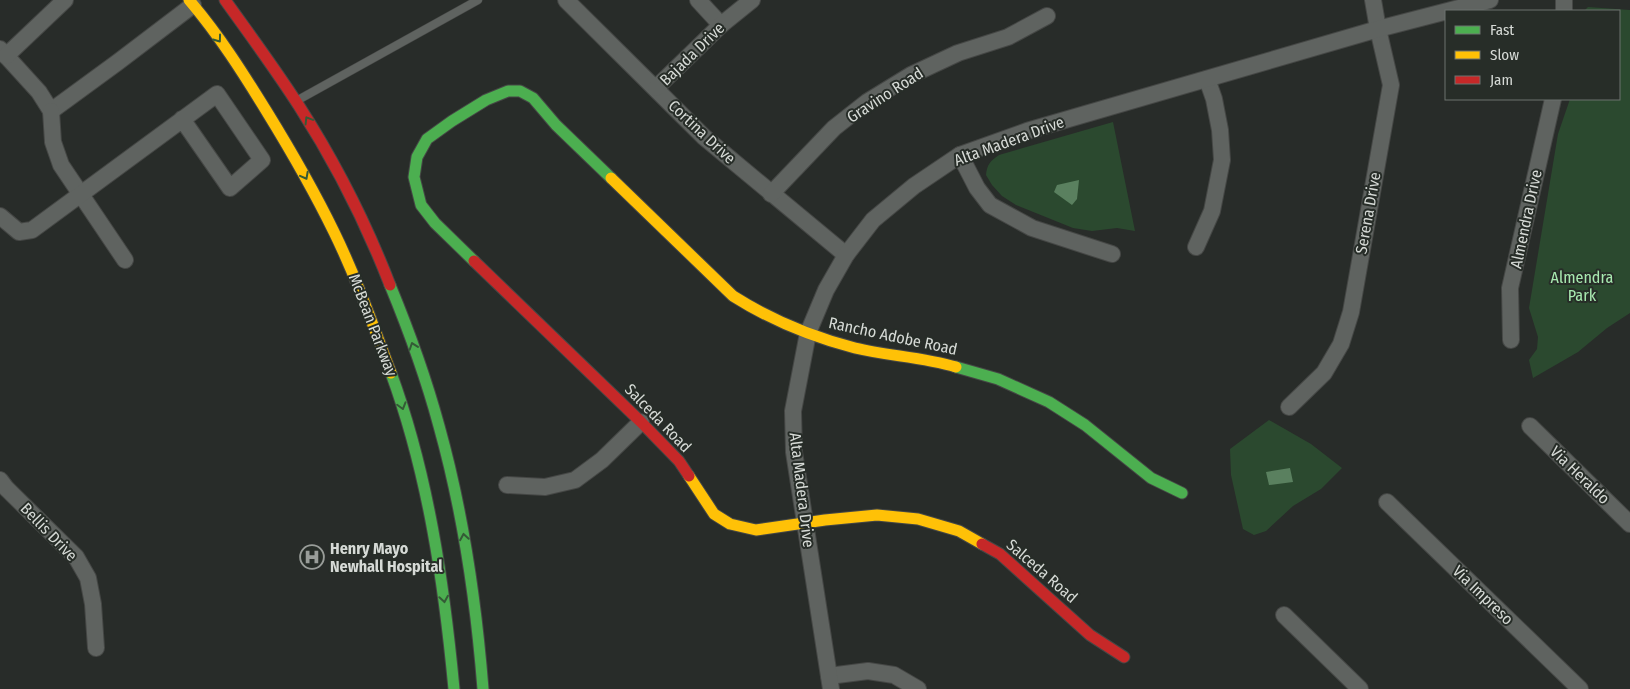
<svg xmlns="http://www.w3.org/2000/svg" width="1630" height="689" font-family="'Fira Sans Condensed',sans-serif">
  <style>
    .green { fill: #2b492f }
    .water { fill: #5a805f }
    .lines { fill: none; stroke-linecap: round; stroke-linejoin: round }
    .lane-casing { stroke: #454745; stroke-width: 9 }
    .street-casing { stroke: #454745; stroke-width: 18 }
    .fast-casing { stroke: #454745; stroke-width: 13 }
    .slow-casing { stroke: #454745; stroke-width: 13 }
    .jam-casing { stroke: #454745; stroke-width: 13 }
    .lane { stroke: #5f6360; stroke-width: 8 }
    .street { stroke: #5f6360; stroke-width: 16 }
    .fast { stroke: #4caf50; stroke-width: 11 }
    .slow { stroke: #ffc107; stroke-width: 11 }
    .jam { stroke: #c62828; stroke-width: 11 }
    .oneway { stroke: #345a36 }
    .labels { text-anchor: middle; dominant-baseline: central; stroke-width: 4; stroke-linejoin: round; paint-order: stroke }
    .street-label { font-size: 16px; fill: #d6dad6; stroke: #272d28 }
    .park-label { font-size: 16px; fill: #a8e9b0; stroke: #272d28 }
    .poi-label { font-size: 16px; font-weight: bold; fill: #d6dad6; stroke: #272d28; text-anchor: start }
  </style>
  <rect width="100%" height="100%" fill="#282c29"/>
  <g class="green">
    <polygon points="1588,7 1630,10 1630,313 1607,328 1578,352 1533,378 1529,360 1537,349 1538,337 1529,308 1558,134 1570,99 1619,99 1619,11 1584,11"/>
    <path d="M1113,122L1135,231L1117,228L1092,231L1073,228L1016,205L1002,196L992,185L986,175C987,165 990,161 999,155Z"/>
    <polygon points="1269,420 1311,444 1342,468 1321,489 1293,506 1266,531 1254,535 1243,529 1231,475 1230,449"/>
  </g>
  <g class="water">
    <polygon points="1079,180 1077,199 1072,205 1054,192 1057,185"/>
    <polygon points="1290,468 1293,482 1269,485 1266,472"/>
  </g>
  <g class="lines">
    <g class="lane-casing">
      <polyline id="lane" points="298,100 478,0"/>
    </g>
    <g class="street-casing">
      <g id="street">
        <polyline points="566,0 704,137 846,255"/>
        <polyline points="698,0 721,25"/>
        <polyline points="1564,0 1564,11"/>
        <polyline points="0,49 39,92 51,111 118,62 193,5"/>
        <polyline points="6,56 65,0"/>
        <polyline points="656,88 721,25 752,0"/>
        <polyline points="51,111 53,142 61,165 125,260"/>
        <polyline points="960,155 977,188 990,205 1032,228 1112,254"/>
        <polyline points="771,194 834,128 867,102 911,75 958,53 1008,37 1047,16"/>
        <polyline points="0,216 19,232 32,230 217,94 262,160 230,188 182,119"/>
        <polyline points="1196,247 1212,211 1222,160 1220,130 1214,99 1207,79"/>
        <polyline points="1511,340 1510,288 1553,99"/>
        <polyline points="1289,407 1324,373 1341,344 1351,312 1391,85 1378,29 1373,0"/>
        <polyline points="1530,426 1630,524"/>
        <polyline points="0,480 6,488 76,557 88,578 93,604 96,648"/>
        <polyline points="507,485 545,487 575,480 602,460 641,422"/>
        <polyline points="1387,502 1580,689"/>
        <polyline points="1284,615 1360,689"/>
        <polyline points="829,676 868,671 894,675 918,689"/>
        <polyline points="831,689 794,452 793,411 808,333 826,290 846,255 873,220 914,186 960,155 1027,131 1378,29 1490,0"/>
      </g>
    </g>
    <g class="fast-casing">
      <g id="fast">
        <polyline points="474,261 435,223 421,205 414,177 417,157 427,139 452,121 486,100 508,91 520,91 533,98 556,125 611,178"/>
        <path d="M390,285C409,331 426,378 439,426C463,512 476,600 483,689"/>
        <polyline points="956,367 998,379 1049,402 1085,425 1151,478 1182,493"/>
        <path d="M391,373C428,474 444,583 454,689"/>
      </g>
    </g>
    <g class="slow-casing">
      <g id="slow">
        <path d="M189,0C219,35 243,73 267,112C291,151 314,191 334,232C356,277 373,325 391,373"/>
        <path d="M611,178L733,296C771,320 812,337 855,348C888,356 923,357 956,367"/>
        <polyline points="689,476 714,514 730,524 756,530 825,520 877,515 918,519 959,531 982,544"/>
      </g>
    </g>
    <g class="jam-casing">
      <g id="jam">
        <path d="M225,0C250,35 276,70 299,106C335,162 366,223 390,285"/>
        <polyline points="474,261 641,422 679,461 689,476"/>
        <polyline points="982,544 1000,554 1090,635 1124,657"/>
      </g>
    </g>
    <use href="#lane" class="lane"/>
    <use href="#street" class="street"/>
    <use href="#fast" class="fast"/>
    <use href="#slow" class="slow"/>
    <use href="#jam" class="jam"/>
  </g>
  <defs><path id="oneway-chevron" d="M-2-3.5L2.5 0L-2 3.5" fill="none" stroke-width="1.6" stroke-linecap="round" stroke-linejoin="round" transform="scale(1.25)"/></defs>
  <g class="oneway">
    <use href="#oneway-chevron" transform="translate(218 39) rotate(54)"/>
    <use href="#oneway-chevron" transform="translate(308 120) rotate(-121)"/>
    <use href="#oneway-chevron" transform="translate(305 176) rotate(62)"/>
    <use href="#oneway-chevron" transform="translate(413 346) rotate(-109)"/>
    <use href="#oneway-chevron" transform="translate(402 406) rotate(74)"/>
    <use href="#oneway-chevron" transform="translate(464 537) rotate(-99)"/>
    <use href="#oneway-chevron" transform="translate(444 599) rotate(81)"/>
  </g>
  <defs>
    <g id="hospital-ring" transform="scale(1.25)"><circle r="9.5" fill="#272d28" stroke="#999d99" stroke-width="1.5"/><path d="M-5-5h3v3.5h4V-5h3V5h-3V1.5h-4V5h-3Z" fill="#999d99"/></g>
  </defs>
  <g fill-rule="evenodd">
    <use href="#hospital-ring" x="312" y="557"/>
  </g>
  <g class="labels">
    <g class="street-label">
      <text transform="translate(692 54) rotate(-44)">Bajada Drive</text>
      <text transform="translate(885 95) rotate(-33)">Gravino Road</text>
      <text transform="translate(702 132) rotate(43)">Cortina Drive</text>
      <text transform="translate(1009 141) rotate(-20)">Alta Madera Drive</text>
      <text transform="translate(1368 213) rotate(-80)">Serena Drive</text>
      <text transform="translate(1526 219) rotate(-78)">Almendra Drive</text>
      <text transform="translate(373 325) rotate(69)">McBean Parkway</text>
      <text transform="translate(893 336) rotate(12)">Rancho Adobe Road</text>
      <text transform="translate(658 418) rotate(46)">Salceda Road</text>
      <text transform="translate(1580 475) rotate(44)">Via Heraldo</text>
      <text transform="translate(802 490) rotate(83)">Alta Madera Drive</text>
      <text transform="translate(49 532) rotate(46)">Bellis Drive</text>
      <text transform="translate(1042 571) rotate(41)">Salceda Road</text>
      <text transform="translate(1483 595) rotate(44)">Via Impreso</text>
    </g>
    <g class="park-label">
      <text x="1582" y="277">Almendra<tspan x="1582" dy="18">Park</tspan></text>
    </g>
    <g class="poi-label">
      <text x="330" y="548">Henry Mayo<tspan x="330" dy="18">Newhall Hospital</tspan></text>
    </g>
  </g>
  <rect x="1445" y="10" width="175" height="90" fill="#272d28" stroke="#6d726e"/>
  <rect x="1455" y="26" width="25" height="8" fill="#4caf50" stroke="#6d726e"/>
  <text x="1490" y="35" font-size="15" fill="#d6dad6">Fast</text>
  <rect x="1455" y="51" width="25" height="8" fill="#ffc107" stroke="#6d726e"/>
  <text x="1490" y="60" font-size="15" fill="#d6dad6">Slow</text>
  <rect x="1455" y="76" width="25" height="8" fill="#c62828" stroke="#6d726e"/>
  <text x="1490" y="85" font-size="15" fill="#d6dad6">Jam</text>
</svg>
